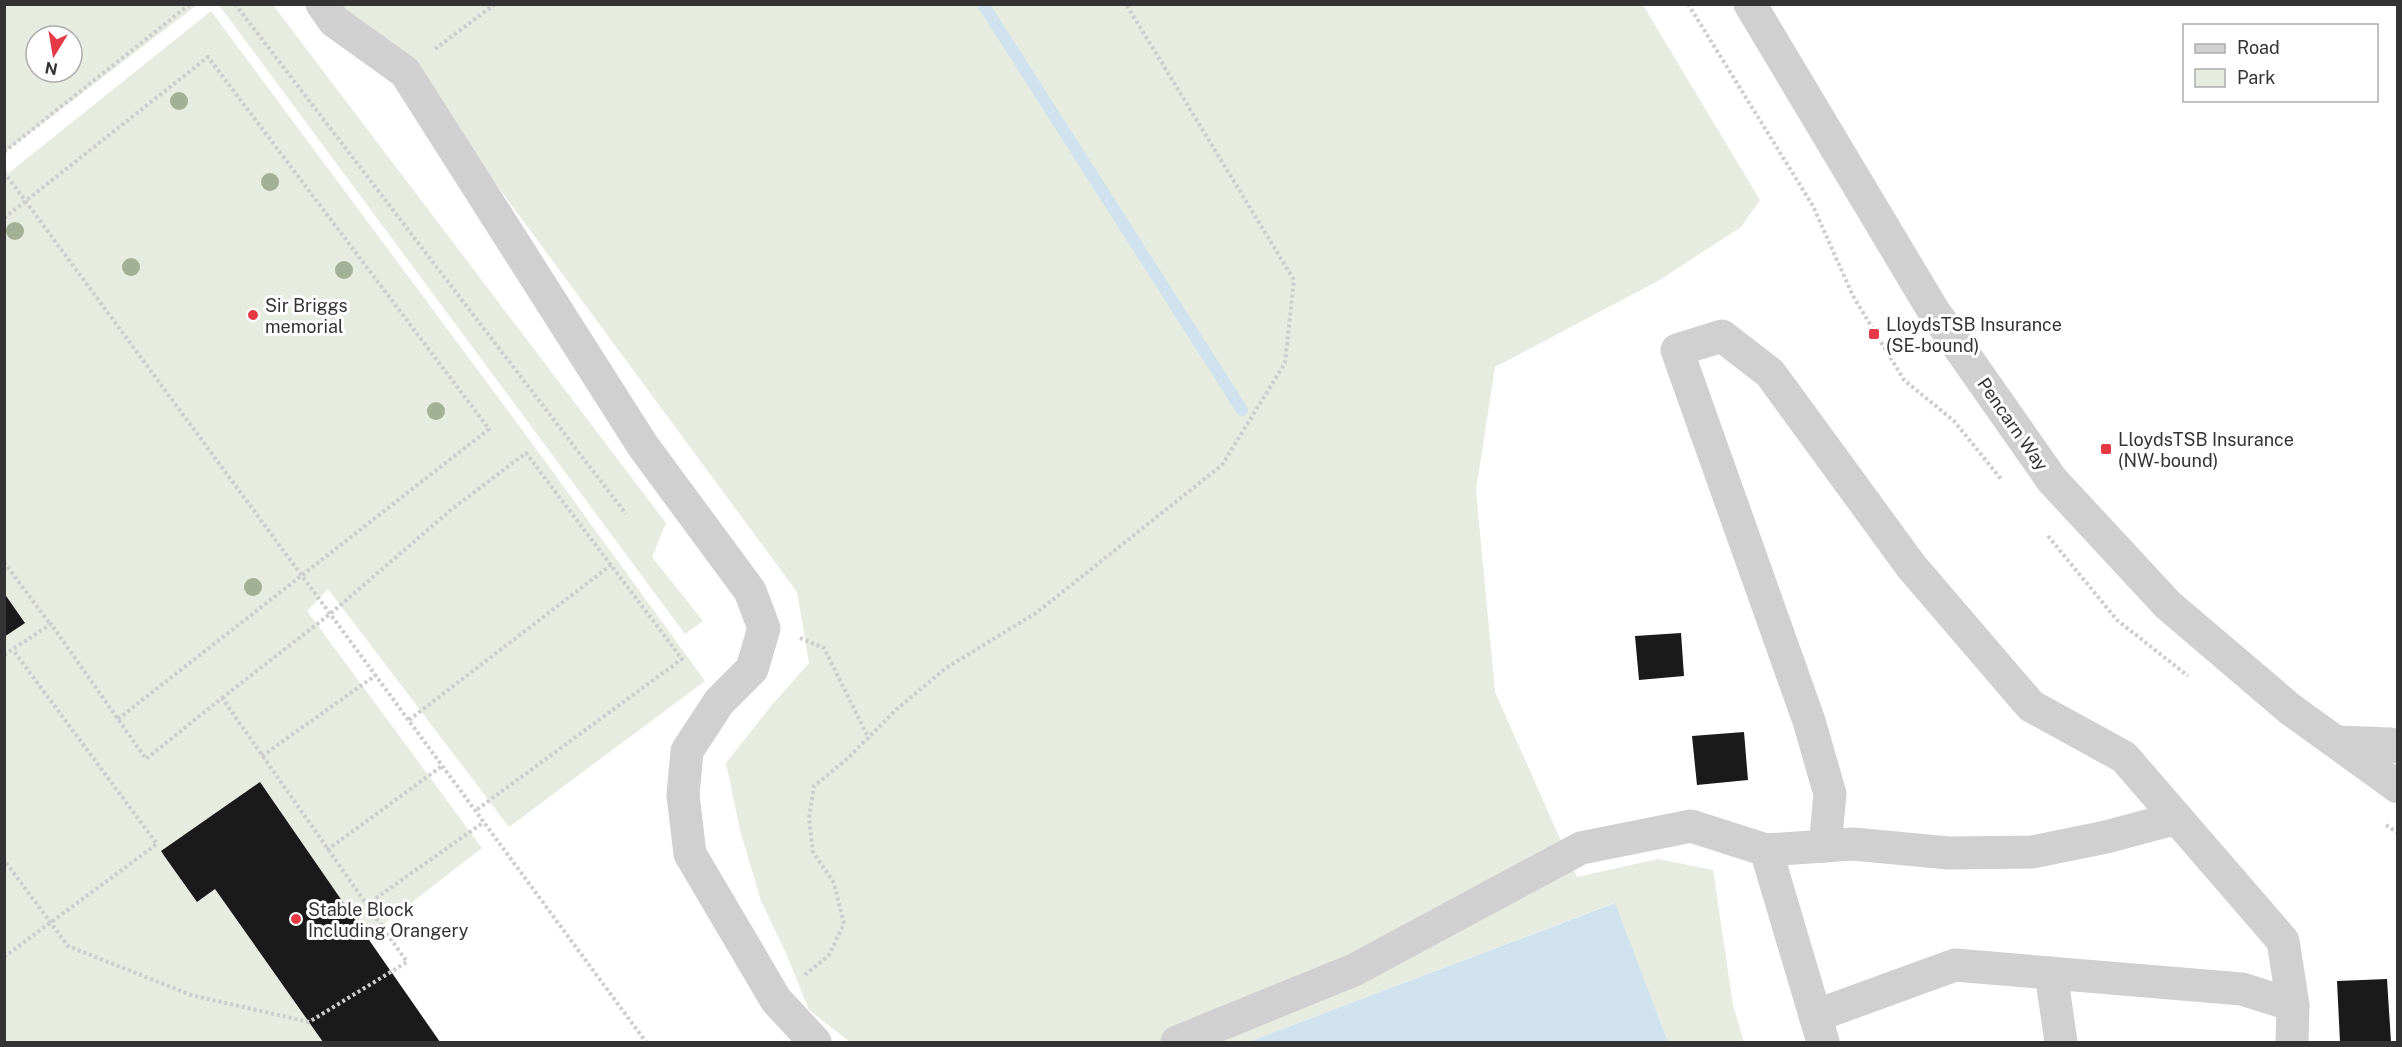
<svg xmlns="http://www.w3.org/2000/svg" width="2402" height="1047" font-family="'Public Sans',sans-serif">
  <style>
    .green { fill: #e6ecdf; fill-rule: evenodd }
    .water { fill: #cfe2ee }
    .lines { fill: none; stroke-linecap: round; stroke-linejoin: round }
    .stream { stroke: #cfe2ee; stroke-width: 12 }
    .building { fill: #1a1a1a }
    .path { stroke: #cdcdcd; stroke-width: 4; stroke-dasharray: 3 3; stroke-linecap: butt }
    .minor { stroke: #d0d0d0; stroke-width: 33 }
    .tree { fill: #a2b095 }
    .poi-dot { fill: #e63946; stroke: #fff; stroke-width: 2 }
    .labels { text-anchor: middle; dominant-baseline: central; stroke-width: 6; stroke-linejoin: round; paint-order: stroke }
    .poi-label { font-size: 18px; fill: #333; stroke: #fff; text-anchor: start }
    .street-label { font-size: 18px; fill: #333; stroke: #fff }
  </style>
  <rect width="100%" height="100%" fill="#fff"/>
  <g class="green">
    <path d="M5,4H197V5L5,152ZM36,36H72V72H36Z"/>
    <polygon points="219,5 273,5 666,523 652,557 703,621 685,634"/>
    <polygon points="337,5 1643,5 1760,200 1741,227 1658,281 1495,367 1476,490 1495,692 1577,877 1658,859 1713,870 1733,1005 1744,1042 1668,1042 1614,903 1248,1042 850,1042 809,1010 785,951 761,901 740,830 726,763 771,706 809,663 797,592 459,134"/>
    <polygon points="211,11 526,435 705,681 509,827 328,589 307,611 482,848 367,937 260,783 161,851 196,901 215,889 323,1042 5,1042 4,637 25,622 4,593 5,176"/>
  </g>
  <polygon class="water" points="1615,903 1668,1042 1248,1042"/>
  <g class="lines">
    <polyline class="stream" points="983,4 1242,410"/>
  </g>
  <g class="building">
    <polygon points="4,593 25,623 4,637"/>
    <polygon points="1681,633 1684,676 1639,680 1635,636"/>
    <polygon points="1744,732 1748,780 1697,785 1692,736"/>
    <polygon points="260,782 367,937 440,1042 323,1042 215,889 197,902 165,857 161,851"/>
    <polygon points="2387,979 2391,1042 2340,1042 2337,981"/>
  </g>
  <g class="lines">
    <g class="path">
      <polyline points="235,4 626,514"/>
      <polyline points="1688,4 1813,206 1853,296 1904,380 1954,421 2001,479"/>
      <polyline points="435,49 495,4"/>
      <polyline points="4,152 190,4"/>
      <polyline points="4,172 646,1042"/>
      <polyline points="4,218 208,57 489,429 118,719"/>
      <polyline points="2048,536 2117,620 2188,676"/>
      <polyline points="4,562 50,624"/>
      <polyline points="800,638 824,648 869,739"/>
      <polyline points="4,655 51,624 146,759 222,698 407,962 309,1022 191,995 68,946 4,860"/>
      <polyline points="222,698 330,614 452,509 526,453 682,659 475,811"/>
      <polyline points="409,720 611,565"/>
      <polyline points="262,756 376,675"/>
      <polyline points="2386,825 2398,833"/>
      <polyline points="327,850 442,766"/>
      <polyline points="366,905 484,822"/>
      <polyline points="4,957 157,844 13,650"/>
      <polyline points="805,975 829,955 844,924 834,883 813,852 809,818 814,786 847,759 897,709 946,668 1036,613 1222,465 1285,363 1294,280 1126,4"/>
    </g>
    <g class="minor">
      <polyline points="322,4 334,21 405,72 643,446 750,591 764,628 752,669 719,702 687,751 683,795 690,854 776,1000 815,1042"/>
      <polyline points="1750,4 1933,310 2052,480 2168,605 2290,709 2398,787"/>
      <polyline points="2339,742 2390,744 2398,747"/>
      <polyline points="1825,846 1830,794 1809,721 1677,350 1722,336 1770,373 1911,566 2031,706 2124,757 2283,941 2293,1005 2292,1042"/>
      <polyline points="1766,850 1823,1042"/>
      <polyline points="2051,973 2061,1042"/>
      <polyline points="1815,1016 1955,965 2242,989 2293,1005"/>
      <polyline points="1177,1042 1354,970 1581,848 1691,826 1766,850 1853,844 1949,853 2032,852 2106,837 2177,818"/>
    </g>
  </g>
  <g class="tree">
    <circle cx="179" cy="101" r="9"/>
    <circle cx="270" cy="182" r="9"/>
    <circle cx="15" cy="231" r="9"/>
    <circle cx="131" cy="267" r="9"/>
    <circle cx="344" cy="270" r="9"/>
    <circle cx="436" cy="411" r="9"/>
    <circle cx="253" cy="587" r="9"/>
  </g>
  <g class="poi-dot">
    <circle cx="253" cy="315" r="6"/>
    <rect x="1868" y="328" width="12" height="12" rx="3"/>
    <rect x="2100" y="443" width="12" height="12" rx="3"/>
    <circle cx="296" cy="919" r="6"/>
  </g>
  <g class="labels">
    <g class="poi-label">
      <text x="265" y="305">Sir Briggs<tspan x="265" dy="21">memorial</tspan></text>
      <text x="1886" y="324">LloydsTSB Insurance<tspan x="1886" dy="21">(SE-bound)</tspan></text>
      <text x="2118" y="439">LloydsTSB Insurance<tspan x="2118" dy="21">(NW-bound)</tspan></text>
      <text x="308" y="909">Stable Block<tspan x="308" dy="21">Including Orangery</tspan></text>
    </g>
    <g class="street-label">
      <text transform="translate(2013 424) rotate(55)">Pencarn Way</text>
    </g>
  </g>
  <rect width="2402" height="1047" fill="none" stroke="#333333" stroke-width="12"/>
  <rect x="2183" y="24" width="195" height="78" fill="#ffffff" stroke="#adadad" stroke-width="1.5"/>
  <rect x="2195" y="44" width="30" height="9" fill="#d0d0d0" stroke="#adadad" stroke-width="1.5"/>
  <text x="2237" y="54" font-size="18" fill="#333333">Road</text>
  <rect x="2195" y="69" width="30" height="18" fill="#e6ecdf" stroke="#adadad" stroke-width="1.5"/>
  <text x="2237" y="84" font-size="18" fill="#333333">Park</text>
  <g transform="translate(54 54) rotate(191)"><circle r="28" fill="#ffffff" stroke="#adadad" stroke-width="1.5"/>
  <path d="M0-4.5L10 22L0 15L-10 22Z" fill="#e63946"/>
  <text y="-9" font-size="16" font-weight="bold" text-anchor="middle" fill="#333333">N</text>
  </g>
</svg>
